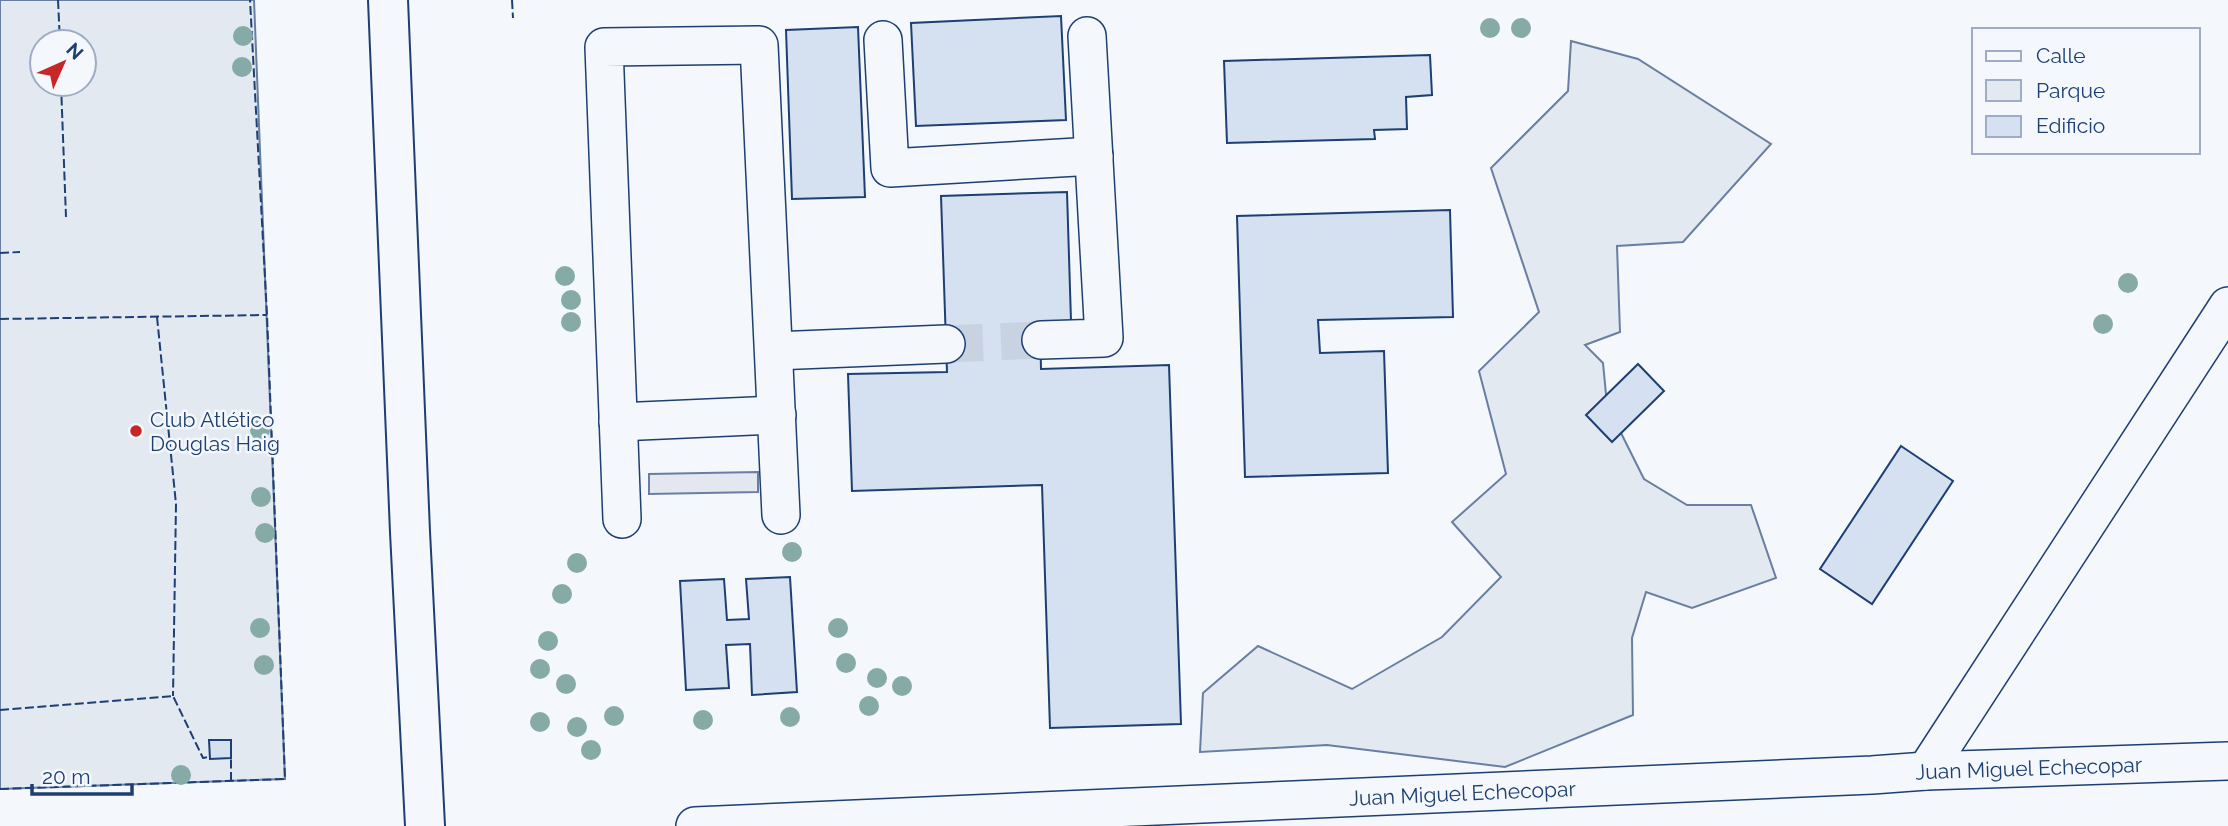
<svg xmlns="http://www.w3.org/2000/svg" width="2228" height="826" font-family="Raleway,sans-serif">
  <style>
    .green { fill: #e3e9f0; stroke: #687fa3; stroke-width: 2; fill-rule: evenodd }
    .parking { fill: #e3e8f0; stroke: #687fa3; stroke-width: 2 }
    .building { fill: #d5e0f0; stroke: #1d3f73; stroke-width: 2 }
    .lines { fill: none; stroke-linecap: round; stroke-linejoin: round }
    .minor-tunnel { stroke: #c9d2e0; stroke-width: 37; stroke-dasharray: 37 18; stroke-linecap: butt }
    .minor-casing { stroke: #1d3f73; stroke-width: 40 }
    .major-casing { stroke: #1d3f73; stroke-width: 42 }
    .minor { stroke: #f4f7fb; stroke-width: 37 }
    .major { stroke: #f4f7fb; stroke-width: 38 }
    .fence { stroke: #1d3f73; stroke-width: 2; stroke-dasharray: 9 3.5; stroke-linecap: butt }
    .tree { fill: #86aba6 }
    .poi-dot { fill: #c62828; stroke: #f4f7fb; stroke-width: 2.5 }
    .labels { text-anchor: middle; dominant-baseline: central; stroke-width: 5; stroke-linejoin: round; paint-order: stroke }
    .poi-label { font-size: 21px; fill: #1d3f73; stroke: #f4f7fb; text-anchor: start }
    .street-label { font-size: 21px; fill: #1d3f73; stroke: #f4f7fb }
  </style>
  <rect width="100%" height="100%" fill="#f4f7fb"/>
  <g class="green">
    <path d="M0,0H254L285,779L0,789ZM42,42H84V84H42Z"/>
    <polygon points="1571,41 1638,59 1771,144 1683,242 1617,246 1620,332 1585,345 1603,363 1607,405 1644,479 1687,505 1751,505 1776,578 1692,608 1646,592 1632,638 1633,715 1505,767 1327,745 1200,752 1203,693 1258,646 1352,689 1442,637 1501,577 1452,522 1506,474 1479,371 1539,312 1491,168 1568,91"/>
  </g>
  <polygon class="parking" points="758,472 758,492 649,494 649,474"/>
  <g class="building">
    <polygon points="1061,16 1066,120 916,126 911,23"/>
    <polygon points="858,27 865,197 792,199 786,30"/>
    <polygon points="1430,55 1432,95 1406,97 1407,129 1374,130 1375,139 1227,143 1224,61"/>
    <polygon points="1067,192 1071,321 1040,322 1041,369 1169,365 1181,724 1050,728 1042,485 852,491 848,374 947,372 941,196"/>
    <polygon points="1450,210 1453,317 1318,320 1320,353 1384,351 1388,473 1245,477 1237,216"/>
    <polygon points="1638,364 1664,391 1612,442 1586,415"/>
    <polygon points="1901,446 1953,481 1872,604 1820,569"/>
    <polygon points="790,577 797,692 752,695 750,644 726,645 729,688 686,690 680,581 724,579 727,620 749,619 746,579"/>
    <polygon points="209,740 231,740 231,758 210,759"/>
  </g>
  <g class="lines">
    <polyline class="minor-tunnel" points="946,344 1041,340"/>
    <g class="minor-casing">
      <g id="minor">
        <polyline points="883,40 890,168 1094,156"/>
        <polyline points="1041,340 1104,338 1087,36"/>
        <polyline points="774,351 946,344"/>
        <polyline points="618,422 777,415"/>
        <polyline points="622,519 604,47 759,45 781,515"/>
        <polyline points="1926,771 2228,306"/>
        <path id="s1" d="M695,826L1872,775L1926,771L2228,761"/>
      </g>
    </g>
    <g class="major-casing">
      <polyline id="major" points="388,0 410,532 425,826"/>
    </g>
    <use href="#minor" class="minor"/>
    <use href="#major" class="major"/>
    <g class="fence">
      <polyline points="58,0 60,42"/>
      <polyline points="512,0 513,18"/>
      <polyline points="61,84 66,217"/>
      <polyline points="0,253 20,252"/>
      <polyline points="157,317 176,504 173,696"/>
      <polyline points="0,319 267,315"/>
      <polyline points="0,710 173,696 203,758 209,757"/>
      <polyline points="231,781 231,758"/>
      <polyline points="0,789 285,779 267,315 250,0"/>
    </g>
  </g>
  <g class="tree">
    <circle cx="1490" cy="28" r="10"/>
    <circle cx="1521" cy="28" r="10"/>
    <circle cx="243" cy="36" r="10"/>
    <circle cx="242" cy="67" r="10"/>
    <circle cx="565" cy="276" r="10"/>
    <circle cx="2128" cy="283" r="10"/>
    <circle cx="571" cy="300" r="10"/>
    <circle cx="571" cy="322" r="10"/>
    <circle cx="2103" cy="324" r="10"/>
    <circle cx="260" cy="430" r="10"/>
    <circle cx="261" cy="497" r="10"/>
    <circle cx="265" cy="533" r="10"/>
    <circle cx="792" cy="552" r="10"/>
    <circle cx="577" cy="563" r="10"/>
    <circle cx="562" cy="594" r="10"/>
    <circle cx="260" cy="628" r="10"/>
    <circle cx="838" cy="628" r="10"/>
    <circle cx="548" cy="641" r="10"/>
    <circle cx="846" cy="663" r="10"/>
    <circle cx="264" cy="665" r="10"/>
    <circle cx="540" cy="669" r="10"/>
    <circle cx="877" cy="678" r="10"/>
    <circle cx="566" cy="684" r="10"/>
    <circle cx="902" cy="686" r="10"/>
    <circle cx="869" cy="706" r="10"/>
    <circle cx="614" cy="716" r="10"/>
    <circle cx="790" cy="717" r="10"/>
    <circle cx="703" cy="720" r="10"/>
    <circle cx="540" cy="722" r="10"/>
    <circle cx="577" cy="727" r="10"/>
    <circle cx="591" cy="750" r="10"/>
    <circle cx="181" cy="775" r="10"/>
  </g>
  <circle class="poi-dot" cx="136" cy="431" r="7"/>
  <g class="labels">
    <g class="poi-label">
      <text x="150" y="419">Club Atlético<tspan x="150" dy="24">Douglas Haig</tspan></text>
    </g>
    <g class="street-label">
      <text stroke="none"><textPath href="#s1" startOffset="1335">Juan Miguel Echecopar</textPath></text>
      <text stroke="none"><textPath href="#s1" startOffset="768">Juan Miguel Echecopar</textPath></text>
    </g>
  </g>
  <rect x="1972" y="28" width="228" height="126" fill="#f4f7fb" stroke="#9eadc5" stroke-width="2"/>
  <rect x="1986" y="51" width="35" height="10" fill="#f4f7fb" stroke="#9eadc5" stroke-width="2"/>
  <text x="2036" y="63" font-size="21" fill="#1d3f73">Calle</text>
  <rect x="1986" y="80" width="35" height="21" fill="#e3e9f0" stroke="#9eadc5" stroke-width="2"/>
  <text x="2036" y="98" font-size="21" fill="#1d3f73">Parque</text>
  <rect x="1986" y="116" width="35" height="21" fill="#d5e0f0" stroke="#9eadc5" stroke-width="2"/>
  <text x="2036" y="133" font-size="21" fill="#1d3f73">Edificio</text>
  <g transform="translate(63 63) rotate(45)"><circle r="33" fill="#f4f7fb" stroke="#9eadc5" stroke-width="2"/>
  <path d="M0-5L12 26L0 18L-12 26Z" fill="#c62828"/>
  <text y="-10" font-size="19" font-weight="bold" text-anchor="middle" fill="#1d3f73">N</text>
  </g>
  <path d="M32 784v10h100v-10" fill="none" stroke="#1d3f73" stroke-width="3.5"/>
  <text x="42" y="784" font-size="21" fill="#1d3f73" stroke="#f4f7fb" stroke-width="5" paint-order="stroke">20 m</text>
</svg>
